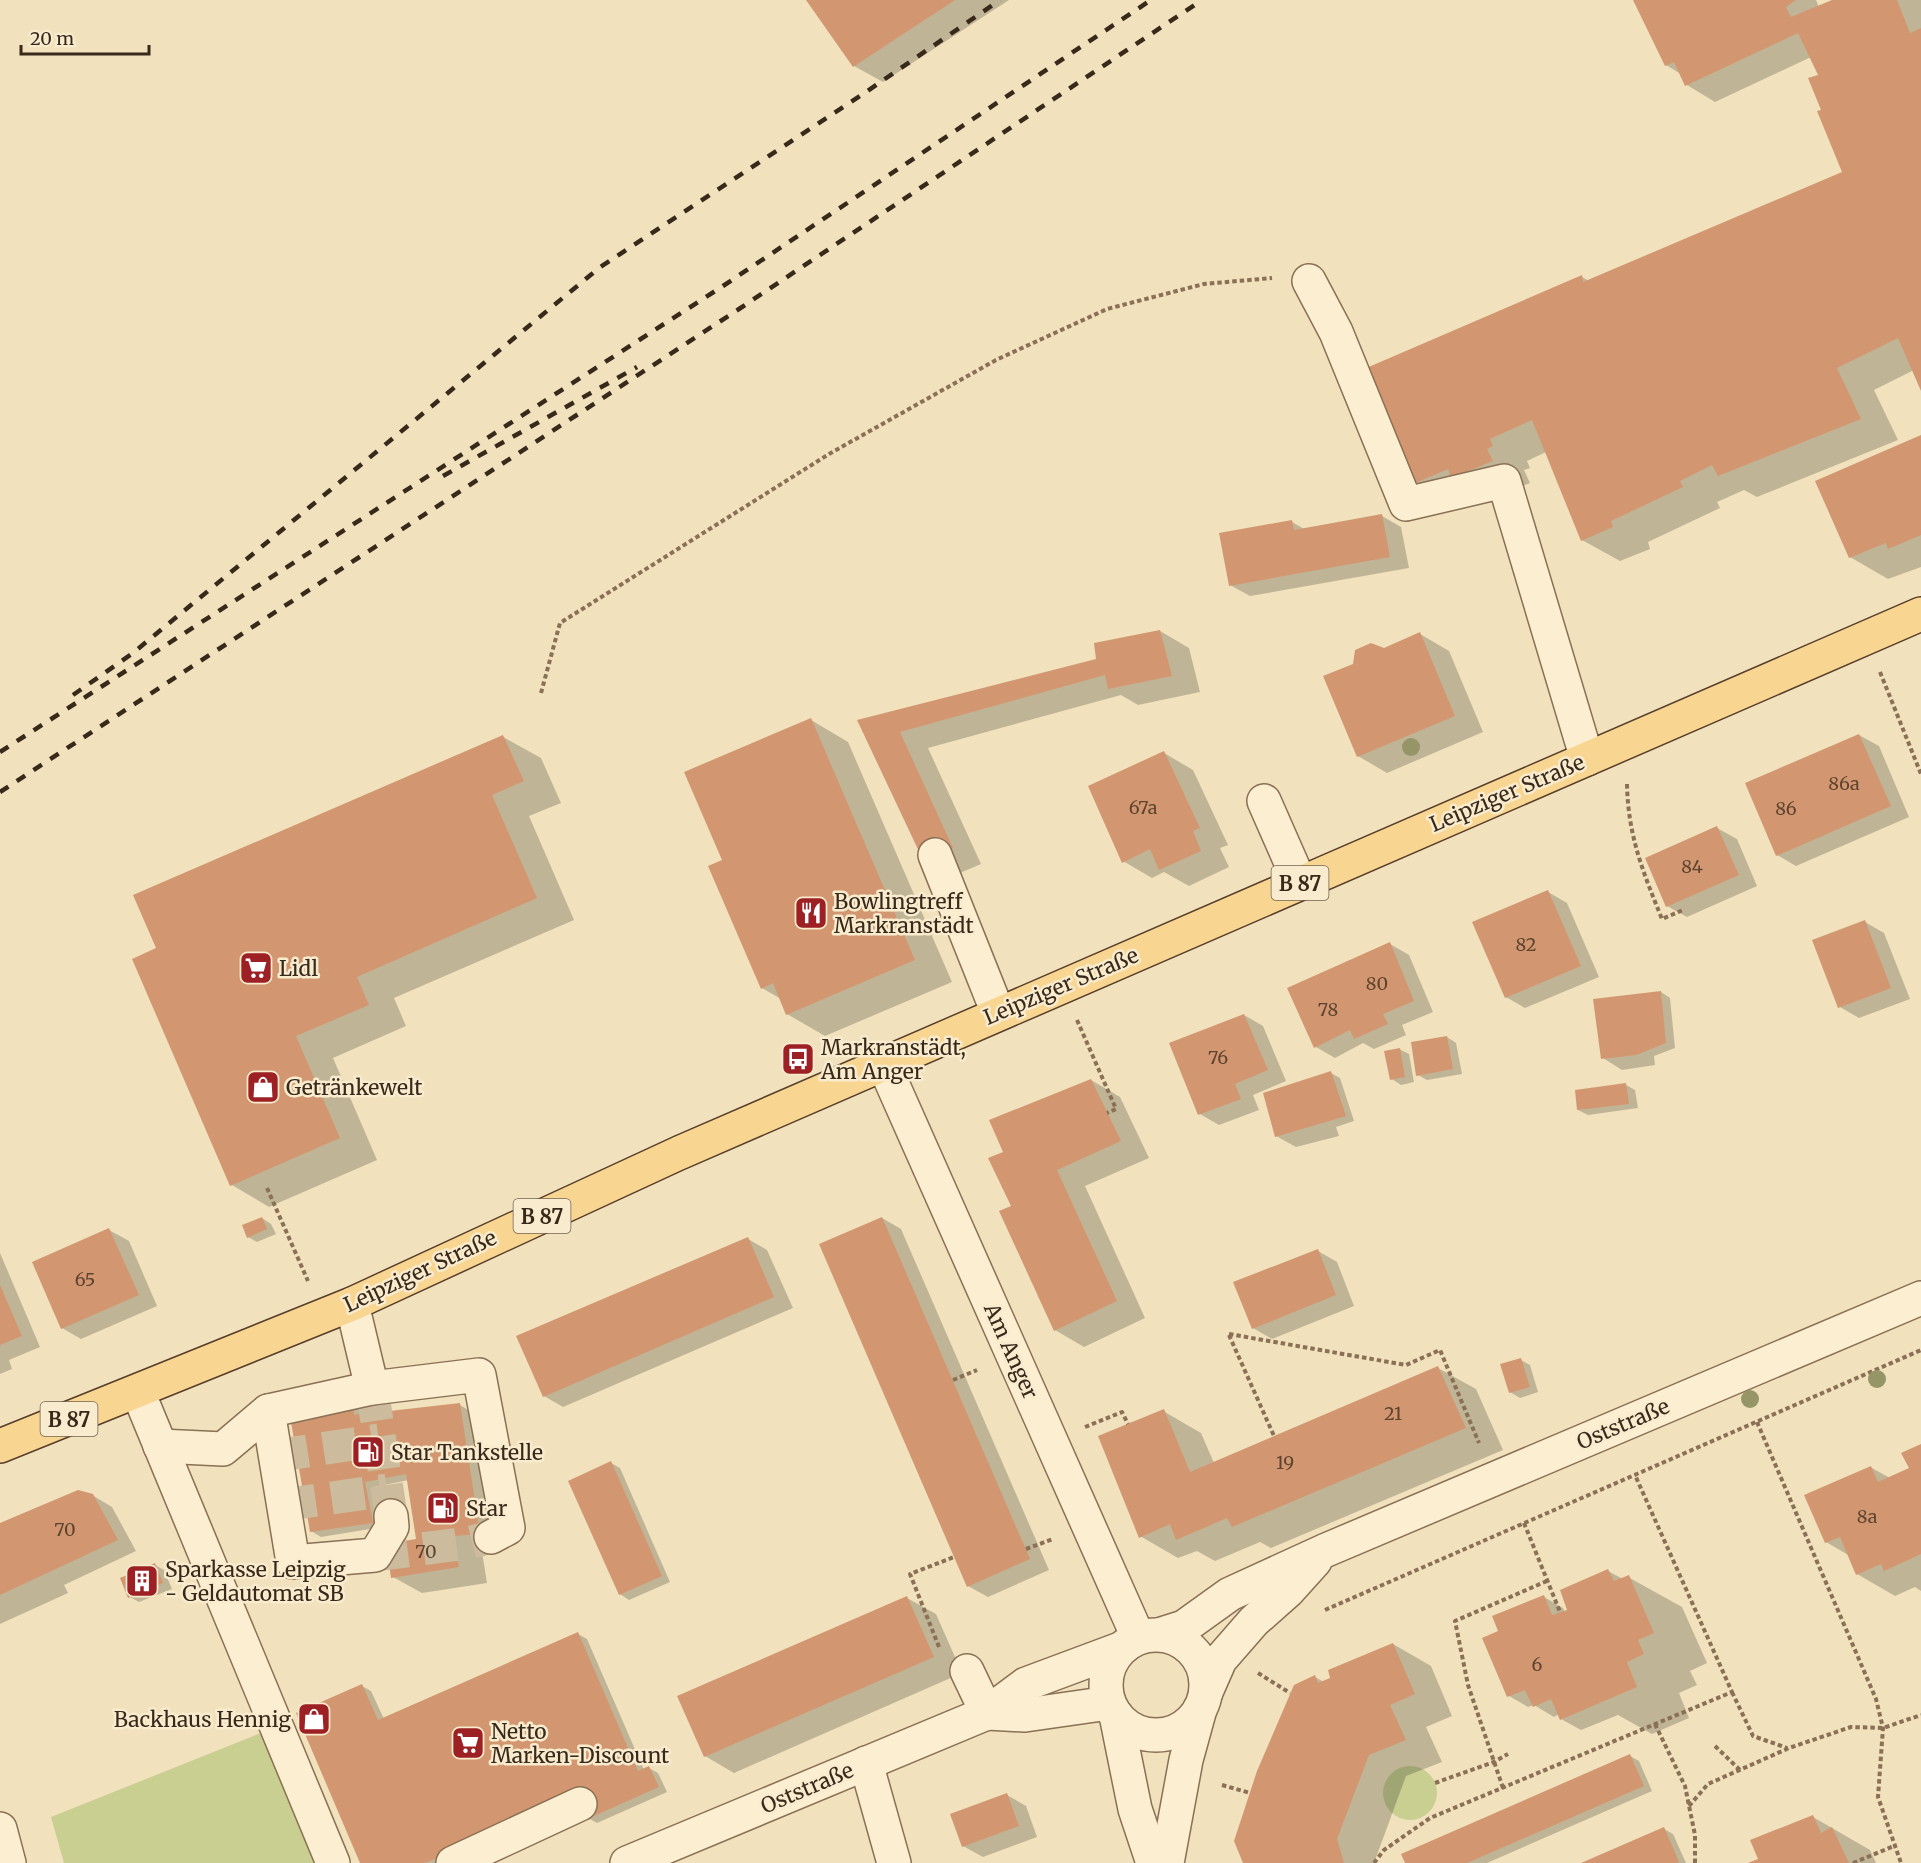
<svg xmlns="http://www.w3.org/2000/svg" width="1921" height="1863" font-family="Merriweather,serif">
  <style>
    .green { fill: #c9cf91 }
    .shadow { fill: #0003 }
    .building { fill: #d29770 }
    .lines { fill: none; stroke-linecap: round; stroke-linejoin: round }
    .minor-tunnel { stroke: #ccbc9d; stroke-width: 33; stroke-dasharray: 33 16; stroke-linecap: butt }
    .minor-casing { stroke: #8a7055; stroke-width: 36 }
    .major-casing { stroke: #573e2a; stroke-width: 36 }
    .path { stroke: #8a7055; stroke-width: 4; stroke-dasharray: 4.5 3; stroke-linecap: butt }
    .minor { stroke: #fbeed1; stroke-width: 33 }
    .major { stroke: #f8d692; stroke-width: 33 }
    .rail { stroke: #38291b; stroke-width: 4.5; stroke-dasharray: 10 10; stroke-linecap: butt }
    .tree { fill: #959567 }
    .labels { text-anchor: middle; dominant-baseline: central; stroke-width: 5; stroke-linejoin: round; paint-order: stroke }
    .number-label { font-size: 18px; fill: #5e4430 }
    .shield { fill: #f8ebce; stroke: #726351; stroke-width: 1.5 }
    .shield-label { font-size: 20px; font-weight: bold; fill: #38291b }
    .street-label { font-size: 21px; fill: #38291b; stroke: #f8ebce }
    .poi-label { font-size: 21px; fill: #38291b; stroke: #f8ebce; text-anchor: start }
  </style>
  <rect width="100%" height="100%" fill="#f1e1bd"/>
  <g class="green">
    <polygon points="276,1727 333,1863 64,1863 51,1817"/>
    <circle cx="1410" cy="1793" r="27"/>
  </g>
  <g class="shadow">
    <polygon points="808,0 1009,0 883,82 854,66"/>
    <polygon points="1635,0 1816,0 1819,7 1836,0 1921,0 1921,387 1914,370 1874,390 1898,440 1757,497 1744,490 1717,502 1720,508 1648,542 1650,549 1620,561 1582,540 1546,452 1527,461 1530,468 1524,470 1530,483 1490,498 1452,505 1414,483 1582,277 1589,281 1844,172 1823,110 1820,76 1811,57 1715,102 1687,85 1681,74 1666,65"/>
    <polygon points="1921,437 1921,567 1888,579 1850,557"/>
    <polygon points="1382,516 1401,527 1409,568 1250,596 1230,585 1292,522 1306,530"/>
    <polygon points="1160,631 1189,648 1200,692 1138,705 1121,695 928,748 981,864 953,876 859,721 1098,661"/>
    <polygon points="1420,634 1449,651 1483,732 1387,773 1358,756 1354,665"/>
    <polygon points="811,720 848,742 952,982 825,1036 787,1014 781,999 762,988 724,861"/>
    <polygon points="1859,735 1879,746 1909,817 1796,866 1777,855"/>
    <polygon points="503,737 541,758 561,803 529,816 574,920 394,998 406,1026 333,1058 377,1160 269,1207 232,1185 158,949"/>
    <polygon points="1164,753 1193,770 1228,845 1220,848 1229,867 1189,886 1164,872 1152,878 1123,861"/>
    <polygon points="1717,828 1737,839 1757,886 1687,917 1667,906"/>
    <polygon points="1548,892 1567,903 1599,977 1525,1008 1506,997"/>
    <polygon points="1865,922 1884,933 1910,999 1859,1018 1840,1007"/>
    <polygon points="1390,944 1409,955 1433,1012 1402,1025 1406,1035 1374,1049 1363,1043 1335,1058 1316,1047"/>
    <polygon points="1661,992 1670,998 1675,1048 1654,1056 1655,1065 1622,1070 1603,1058"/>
    <polygon points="1244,1015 1263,1026 1286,1081 1253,1095 1259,1110 1219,1125 1200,1114"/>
    <polygon points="1447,1037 1456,1043 1462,1074 1427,1080 1418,1075"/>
    <polygon points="1399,1049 1409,1054 1414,1082 1401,1085 1392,1079"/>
    <polygon points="1331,1073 1340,1078 1354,1121 1336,1127 1339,1136 1296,1147 1276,1136"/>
    <polygon points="1091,1080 1120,1097 1149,1158 1085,1186 1145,1318 1084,1347 1055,1330 1013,1206 1005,1152"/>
    <polygon points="1626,1085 1635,1090 1638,1108 1588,1115 1578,1110"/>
    <polygon points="262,1218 271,1224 276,1234 257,1242 248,1237"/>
    <polygon points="882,1218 901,1229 1049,1570 988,1597 968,1586"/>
    <polygon points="109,1230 129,1241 157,1306 81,1339 62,1328"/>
    <polygon points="748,1239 767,1250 793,1308 563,1407 544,1396"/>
    <polygon points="1318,1251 1337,1262 1354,1306 1272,1339 1253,1328"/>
    <polygon points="0,1253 40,1347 9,1360 12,1369 0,1374"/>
    <polygon points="1521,1360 1530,1365 1538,1392 1520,1398 1510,1392"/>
    <polygon points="1438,1368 1476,1389 1503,1450 1271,1548 1260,1542 1215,1561 1197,1551 1178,1558 1140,1536 1163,1411 1201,1433 1214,1463"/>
    <polygon points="288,1401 361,1403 362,1415 460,1405 488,1422 508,1549 482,1552 487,1583 422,1593 393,1577 417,1540 409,1480 374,1487 382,1527 321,1537 311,1531"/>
    <polygon points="1921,1446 1921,1591 1915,1587 1895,1596 1857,1574 1850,1556 1826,1542 1870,1467 1890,1478 1911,1469"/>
    <polygon points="611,1463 620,1468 670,1582 629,1600 620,1594"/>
    <polygon points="92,1495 112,1507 136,1551 64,1585 68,1593 0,1624 0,1524"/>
    <polygon points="155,1565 164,1570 172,1589 139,1602 130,1597"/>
    <polygon points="1608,1571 1623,1579 1628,1577 1682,1607 1707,1663 1690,1671 1697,1685 1679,1693 1689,1718 1652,1734 1618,1715 1581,1730 1561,1719 1559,1714 1554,1717 1534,1705 1528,1707 1509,1696 1500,1632 1544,1597 1563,1608 1565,1612"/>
    <polygon points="907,1598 936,1614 962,1673 734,1773 705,1756"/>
    <polygon points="578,1634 587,1639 644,1770 649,1768 658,1773 667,1792 597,1823 588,1818 446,1863 362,1863 362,1686 371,1691 384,1719"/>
    <polygon points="1393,1644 1431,1666 1452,1716 1426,1727 1442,1762 1406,1776 1374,1863 1245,1863 1315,1677 1324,1682"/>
    <polygon points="1630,1756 1639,1761 1652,1791 1487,1863 1407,1863"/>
    <polygon points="1007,1795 1026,1806 1037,1837 983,1857 963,1846"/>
    <polygon points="1813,1817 1870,1850 1876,1863 1752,1863 1760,1860"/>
    <polygon points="1664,1829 1673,1834 1686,1863 1585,1863"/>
  </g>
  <g class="building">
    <polygon points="806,0 955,0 853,67"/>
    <polygon points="1633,0 1796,0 1786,7 1791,17 1832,0 1897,0 1910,33 1921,28 1921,391 1898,338 1837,368 1861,419 1718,476 1712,465 1680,481 1683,487 1611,521 1613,527 1581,541 1532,420 1490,439 1493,446 1487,449 1493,461 1451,478 1448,469 1413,484 1364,369 1582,275 1583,282 1842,172 1817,111 1821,110 1808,78 1818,75 1798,33 1685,86 1674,62 1665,66"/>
    <polygon points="1921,435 1921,535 1888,549 1886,543 1849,558 1815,481"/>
    <polygon points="1382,514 1390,557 1229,586 1219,533 1292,520 1294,530"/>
    <polygon points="1160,630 1172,676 1108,689 1105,675 900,732 953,848 923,860 857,720 1096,659 1094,643"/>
    <polygon points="1420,632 1455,716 1357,757 1323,676 1353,664 1355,650 1371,643 1384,648"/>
    <polygon points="811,718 915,960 786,1015 773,983 761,989 708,866 722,860 684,772"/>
    <polygon points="1859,734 1891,806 1776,856 1745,783"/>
    <polygon points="503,735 524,781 492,795 537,898 357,977 369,1005 296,1036 340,1138 230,1186 132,959 156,948 133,895"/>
    <polygon points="1164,751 1200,828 1193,831 1201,851 1159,870 1150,849 1122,863 1088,786"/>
    <polygon points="1717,826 1739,875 1666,907 1645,858"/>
    <polygon points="1548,890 1581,966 1505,998 1472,922"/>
    <polygon points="1865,920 1891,988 1838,1008 1812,940"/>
    <polygon points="1390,942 1414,1001 1383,1014 1388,1024 1354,1039 1350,1030 1314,1048 1287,988"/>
    <polygon points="1661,991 1666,1043 1636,1055 1601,1059 1593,999"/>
    <polygon points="1244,1014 1268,1070 1235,1084 1241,1099 1198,1115 1169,1043"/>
    <polygon points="1447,1036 1453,1069 1416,1076 1411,1042"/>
    <polygon points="1400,1048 1405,1077 1390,1080 1384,1051"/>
    <polygon points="1331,1071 1346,1116 1275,1137 1263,1093"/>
    <polygon points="1091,1079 1121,1141 1057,1170 1117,1301 1054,1331 999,1211 1011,1206 988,1158 1003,1152 989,1120"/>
    <polygon points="1626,1083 1629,1104 1577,1110 1575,1090"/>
    <polygon points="262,1217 267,1229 247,1238 242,1225"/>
    <polygon points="882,1217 1030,1559 967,1587 819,1244"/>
    <polygon points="109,1228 139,1295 61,1329 32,1262"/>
    <polygon points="748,1237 774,1297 543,1397 516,1336"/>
    <polygon points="1318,1249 1336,1295 1252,1329 1233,1282"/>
    <polygon points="0,1285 22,1336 0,1345"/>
    <polygon points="1521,1358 1530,1387 1509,1393 1500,1364"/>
    <polygon points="1438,1366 1466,1428 1232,1527 1227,1518 1176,1540 1170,1524 1139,1538 1098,1436 1164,1409 1190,1472"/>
    <polygon points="353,1396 354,1415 460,1403 480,1534 454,1536 459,1567 391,1578 386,1544 416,1539 406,1474 365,1482 373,1523 310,1532 287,1399"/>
    <polygon points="1921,1444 1921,1554 1884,1571 1881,1564 1856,1575 1840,1537 1825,1543 1804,1495 1871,1466 1878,1482 1909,1468 1901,1453"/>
    <polygon points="611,1461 662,1576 619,1595 568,1481"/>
    <polygon points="78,1490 93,1494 118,1540 0,1595 0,1523"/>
    <polygon points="155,1563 163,1583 128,1598 120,1578"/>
    <polygon points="1608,1569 1614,1581 1629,1575 1654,1633 1638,1640 1644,1654 1627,1662 1637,1687 1560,1720 1551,1699 1533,1707 1525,1690 1507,1697 1482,1638 1498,1631 1492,1616 1544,1595 1552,1615 1567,1610 1560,1590"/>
    <polygon points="907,1596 934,1657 704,1757 677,1696"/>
    <polygon points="578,1632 638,1771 649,1766 659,1787 587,1819 578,1799 425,1863 360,1863 296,1713 362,1684 378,1720"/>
    <polygon points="1393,1643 1415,1694 1390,1705 1406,1740 1369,1755 1337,1839 1344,1863 1243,1863 1234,1841 1257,1771 1294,1685 1315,1675 1318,1683 1330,1678 1328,1670"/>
    <polygon points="1630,1754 1644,1786 1467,1863 1405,1863 1401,1854"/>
    <polygon points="1007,1793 1019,1826 962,1847 950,1814"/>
    <polygon points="1813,1815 1821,1833 1832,1827 1849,1863 1748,1863 1758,1859 1750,1840"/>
    <polygon points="1664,1827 1679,1862 1676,1863 1581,1863"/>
  </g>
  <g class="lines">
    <g class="minor-tunnel">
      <polyline points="372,1388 391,1516"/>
      <polyline points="275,1456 379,1440"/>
      <polyline points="283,1505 387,1490"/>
      <polyline points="375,1555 468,1543 491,1537"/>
    </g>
    <g class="minor-casing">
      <g id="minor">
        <polyline points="1309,281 1336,332 1406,504 1504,481 1587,759"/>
        <polyline points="1264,801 1300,883"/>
        <polyline points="935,855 998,1013"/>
        <polyline points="884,1065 1138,1637"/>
        <polyline points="372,1388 479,1375 508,1528 491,1537"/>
        <polyline points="138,1392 333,1863"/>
        <polyline points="268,1411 293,1562 375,1555 392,1527 391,1516"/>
        <polyline points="160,1446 223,1449 268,1411 372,1388 352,1304"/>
        <polyline points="1162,1634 1184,1627 1230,1594 1324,1551 1921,1298"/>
        <circle cx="1156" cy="1685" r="50"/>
        <polyline points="967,1671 987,1713"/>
        <polyline points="1206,1692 1220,1660 1254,1621 1288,1591 1315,1561"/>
        <polyline points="987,1713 1025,1715 1109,1703"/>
        <polyline points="1116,1715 1135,1809 1153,1863"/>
        <polyline points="866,1763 894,1863"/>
        <polyline points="0,1829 9,1863"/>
        <polyline points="453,1863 580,1804"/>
        <polyline points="627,1863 987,1713 1026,1684 1120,1649"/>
        <polyline points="1167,1863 1186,1760 1200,1709"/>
      </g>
    </g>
    <g class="major-casing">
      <polyline id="major" points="0,1446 352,1304 679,1153 1921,614"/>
    </g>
    <g class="path">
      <polyline points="1880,672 1921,774"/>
      <polyline points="541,693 560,623 829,454 996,360 1107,309 1204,284 1272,278"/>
      <path d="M1627,784C1628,836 1643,872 1662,919L1683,910"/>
      <polyline points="1077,1020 1116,1109 1107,1113"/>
      <polyline points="267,1188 308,1281"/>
      <polyline points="1229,1334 1406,1365 1440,1350 1479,1443"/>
      <polyline points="1229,1335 1274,1436"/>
      <polyline points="953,1380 977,1370"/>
      <polyline points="1757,1422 1876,1699 1883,1728 1878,1797 1901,1863"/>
      <polyline points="1085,1427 1122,1412 1128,1424"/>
      <polyline points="1524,1523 1560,1612"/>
      <polyline points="1026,1549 1053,1539"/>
      <polyline points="1325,1610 1921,1350"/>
      <polyline points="939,1647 910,1574 954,1557"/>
      <polyline points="1258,1673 1290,1693"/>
      <polyline points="1732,1692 1753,1736 1787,1748"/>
      <polyline points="1655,1724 1685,1786 1695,1835 1695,1863"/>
      <polyline points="1715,1746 1740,1770"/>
      <polyline points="1435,1783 1494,1762 1508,1754"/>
      <polyline points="1222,1785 1250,1793"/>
      <polyline points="1503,1788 1468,1685 1455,1621 1547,1581"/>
      <polyline points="1689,1806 1708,1784 1789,1748 1851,1727 1883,1728 1921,1715"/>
      <polyline points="1374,1863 1384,1850 1430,1818 1732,1692 1635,1475"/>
      <polyline points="1853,1863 1894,1846"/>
    </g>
    <use href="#minor" class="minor"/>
    <use href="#major" class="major"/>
    <g class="rail">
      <polyline points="443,476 637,367"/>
      <polyline points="73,695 133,653 599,268 866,92 1000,0"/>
      <polyline points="0,752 723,286 1151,0"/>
      <polyline points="0,792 739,309 1202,0"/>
    </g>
  </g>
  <g class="tree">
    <circle cx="1411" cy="747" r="9"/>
    <circle cx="1877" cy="1379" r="9"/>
    <circle cx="1750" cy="1399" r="9"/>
  </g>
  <defs>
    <g id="restaurant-square" transform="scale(1.725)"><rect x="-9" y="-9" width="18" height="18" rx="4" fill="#9d2124" stroke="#f8ebce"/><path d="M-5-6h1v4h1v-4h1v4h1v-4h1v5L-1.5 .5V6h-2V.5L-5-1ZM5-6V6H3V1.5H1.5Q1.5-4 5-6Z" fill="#fff"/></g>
    <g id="supermarket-square" transform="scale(1.725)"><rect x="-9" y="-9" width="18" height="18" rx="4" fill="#9d2124" stroke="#f8ebce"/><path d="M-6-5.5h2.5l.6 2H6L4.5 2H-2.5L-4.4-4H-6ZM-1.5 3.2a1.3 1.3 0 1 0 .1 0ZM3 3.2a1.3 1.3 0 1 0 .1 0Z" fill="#fff"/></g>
    <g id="bus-square" transform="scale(1.725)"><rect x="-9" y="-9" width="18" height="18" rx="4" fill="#9d2124" stroke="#f8ebce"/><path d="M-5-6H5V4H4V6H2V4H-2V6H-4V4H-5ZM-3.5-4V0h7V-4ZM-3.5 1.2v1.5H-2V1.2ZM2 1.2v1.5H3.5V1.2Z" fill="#fff"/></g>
    <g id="shop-square" transform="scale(1.725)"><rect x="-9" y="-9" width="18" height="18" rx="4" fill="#9d2124" stroke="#f8ebce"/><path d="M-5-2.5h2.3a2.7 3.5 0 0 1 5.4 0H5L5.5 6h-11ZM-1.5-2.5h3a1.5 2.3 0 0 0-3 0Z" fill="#fff"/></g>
    <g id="fuel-square" transform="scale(1.725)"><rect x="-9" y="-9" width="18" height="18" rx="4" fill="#9d2124" stroke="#f8ebce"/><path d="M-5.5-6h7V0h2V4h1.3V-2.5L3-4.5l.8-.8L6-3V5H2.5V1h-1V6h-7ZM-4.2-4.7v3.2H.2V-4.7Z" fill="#fff"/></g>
    <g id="building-square" transform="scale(1.725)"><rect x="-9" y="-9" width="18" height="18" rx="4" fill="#9d2124" stroke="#f8ebce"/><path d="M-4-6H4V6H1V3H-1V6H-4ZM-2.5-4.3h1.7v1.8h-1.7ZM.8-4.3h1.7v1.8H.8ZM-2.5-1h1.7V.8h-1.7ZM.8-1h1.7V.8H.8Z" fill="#fff"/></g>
  </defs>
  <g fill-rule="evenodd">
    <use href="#restaurant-square" x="811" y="913"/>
    <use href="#supermarket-square" x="256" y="968"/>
    <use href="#bus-square" x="798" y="1059"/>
    <use href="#shop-square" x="263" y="1087"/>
    <use href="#fuel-square" x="368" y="1452"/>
    <use href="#fuel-square" x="443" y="1508"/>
    <use href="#building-square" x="142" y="1581"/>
    <use href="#shop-square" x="314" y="1719"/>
    <use href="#supermarket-square" x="468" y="1743"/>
  </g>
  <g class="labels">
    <g class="number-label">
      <text x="1844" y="783">86a</text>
      <text x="1143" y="807">67a</text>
      <text x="1786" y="808">86</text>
      <text x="1692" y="866">84</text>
      <text x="1526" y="944">82</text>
      <text x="1377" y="983">80</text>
      <text x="1328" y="1009">78</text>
      <text x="1218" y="1057">76</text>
      <text x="85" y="1279">65</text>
      <text x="1393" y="1413">21</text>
      <text x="1285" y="1462">19</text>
      <text x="1867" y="1516">8a</text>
      <text x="65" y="1529">70</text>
      <text x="426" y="1551">70</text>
      <text x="1537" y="1664">6</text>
    </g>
    <g class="shield">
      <rect x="1271.5" y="866" width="57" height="34" rx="4.5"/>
      <rect x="513.5" y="1199" width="57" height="34" rx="4.5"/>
      <rect x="40.5" y="1402" width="57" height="34" rx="4.5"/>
    </g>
    <g class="shield-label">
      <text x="1300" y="883">B 87</text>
      <text x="542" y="1216">B 87</text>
      <text x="69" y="1419">B 87</text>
    </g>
    <g class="street-label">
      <text transform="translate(1507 793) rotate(-23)">Leipziger Straße</text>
      <text transform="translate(1061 986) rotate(-23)">Leipziger Straße</text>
      <text transform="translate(420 1271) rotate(-25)">Leipziger Straße</text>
      <text transform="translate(1011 1351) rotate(66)">Am Anger</text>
      <text transform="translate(1623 1424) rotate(-23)">Oststraße</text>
      <text transform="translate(807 1788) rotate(-23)">Oststraße</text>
    </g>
    <g class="poi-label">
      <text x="834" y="901">Bowlingtreff<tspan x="834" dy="24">Markranstädt</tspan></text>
      <text x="279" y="968">Lidl</text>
      <text x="821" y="1047">Markranstädt,<tspan x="821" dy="24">Am Anger</tspan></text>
      <text x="286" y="1087">Getränkewelt</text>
      <text x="391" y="1452">Star Tankstelle</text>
      <text x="466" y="1508">Star</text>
      <text x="165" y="1569">Sparkasse Leipzig<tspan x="165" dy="24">- Geldautomat SB</tspan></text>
      <text x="291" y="1719" text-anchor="end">Backhaus Hennig</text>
      <text x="491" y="1731">Netto<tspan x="491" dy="24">Marken-Discount</tspan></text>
    </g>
  </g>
  <path d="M21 45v9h128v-9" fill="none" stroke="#38291b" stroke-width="3"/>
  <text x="30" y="45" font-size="18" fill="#38291b" stroke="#f8ebce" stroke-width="4.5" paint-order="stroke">20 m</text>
</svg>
